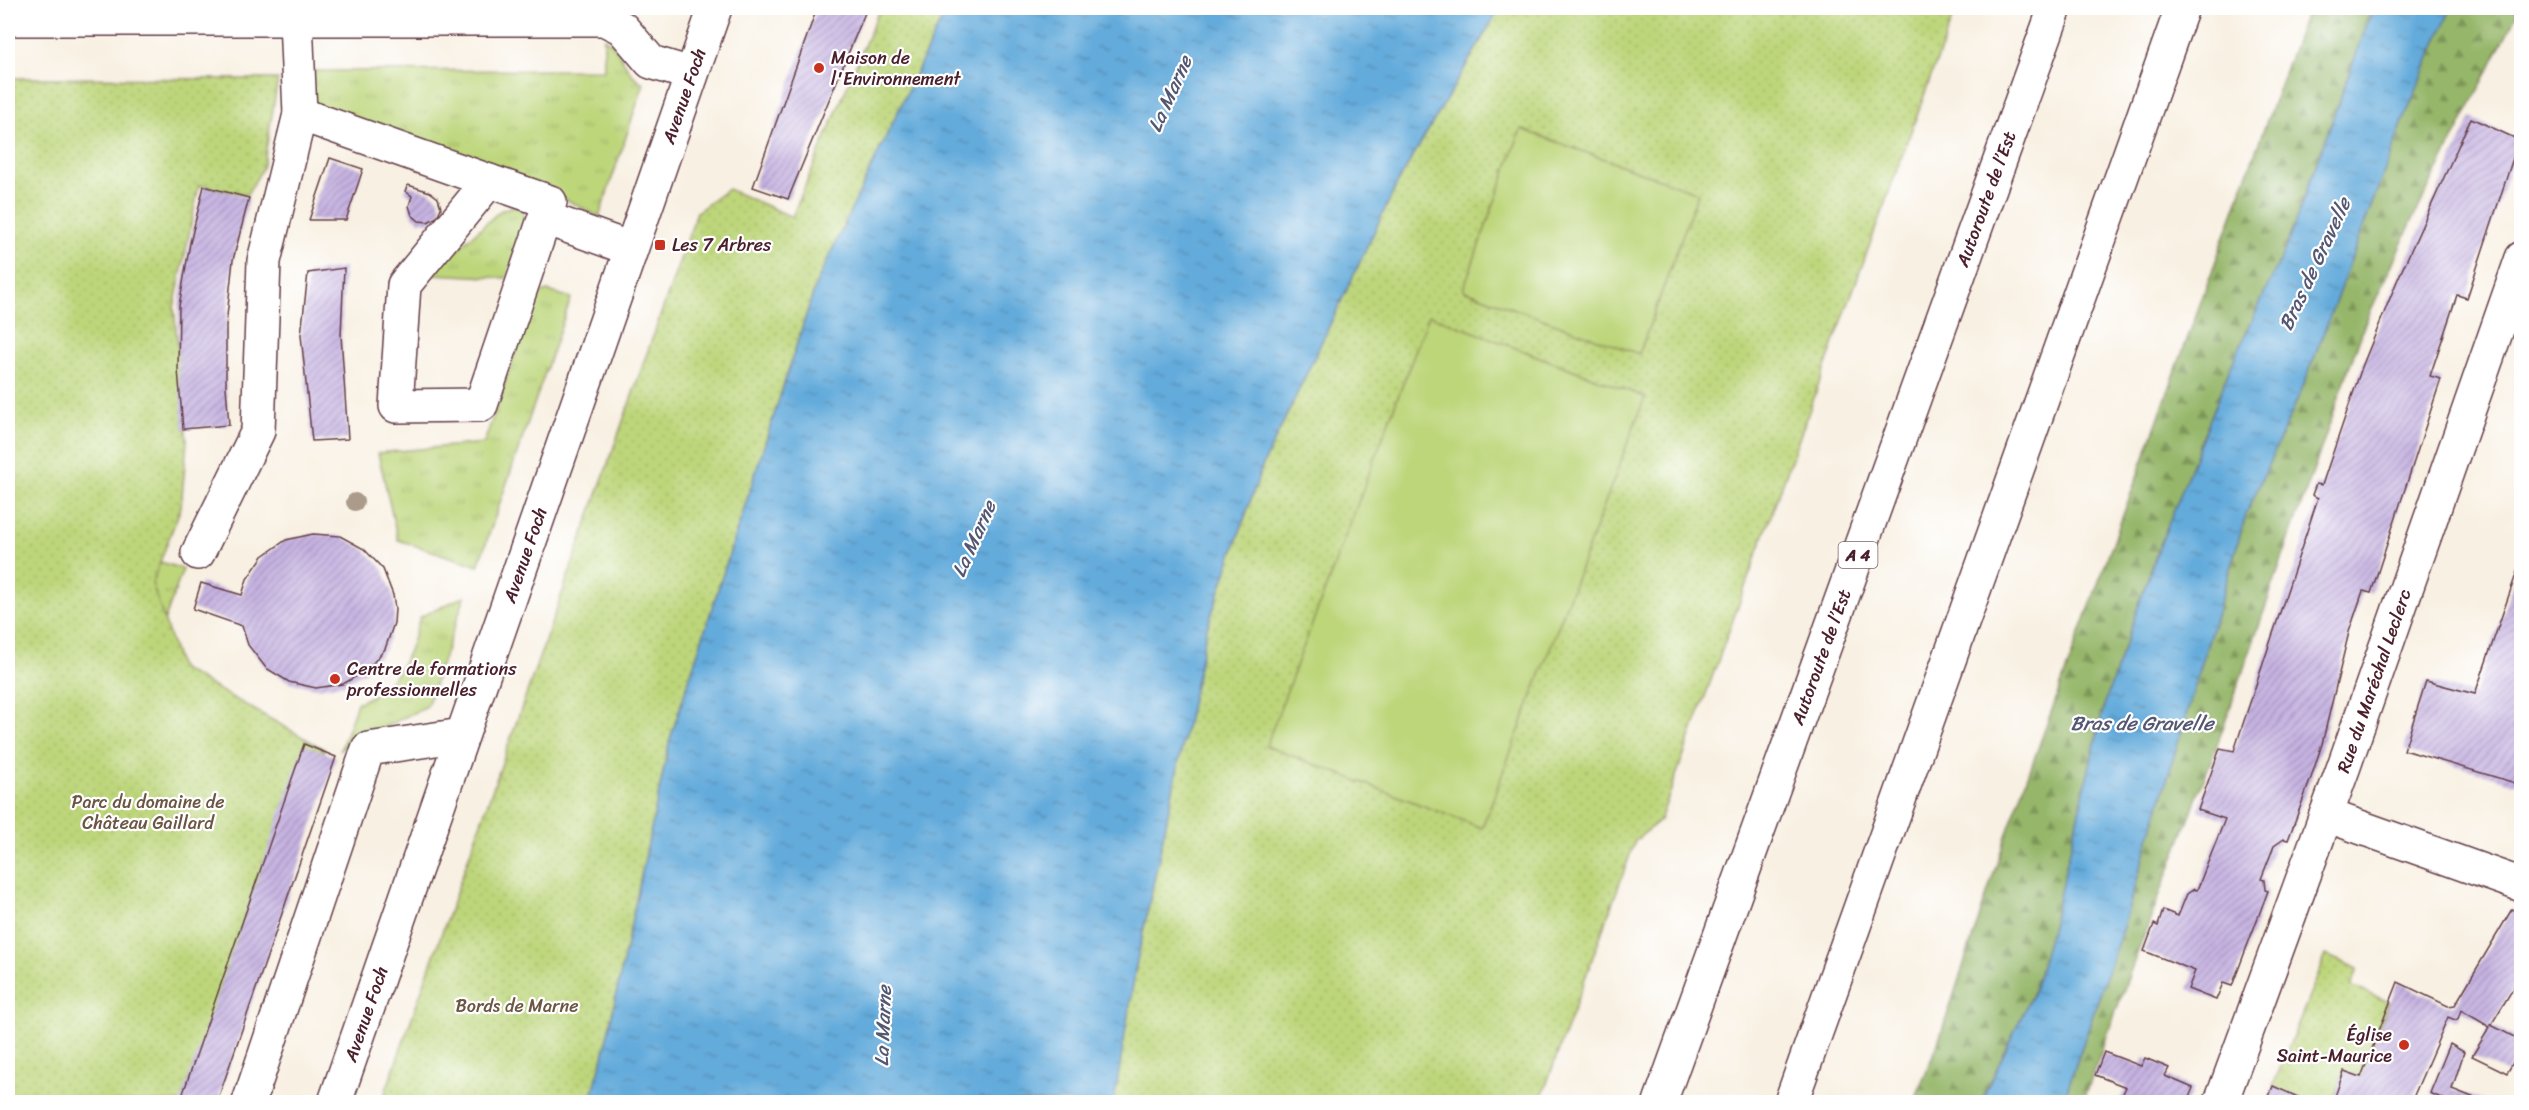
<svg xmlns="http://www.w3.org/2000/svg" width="2529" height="1110" font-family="Sriracha,sans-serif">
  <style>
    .grass { fill: url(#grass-tufts); stroke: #847a52; stroke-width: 1.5 }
    .forest { fill: url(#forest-firs); stroke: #706b4a; stroke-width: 1.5 }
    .park { fill: url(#park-dots); stroke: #847a52; stroke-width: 1.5 }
    .garden { fill: #bdd67a; stroke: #847a52; stroke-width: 1.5 }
    .water { fill: url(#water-ripples); stroke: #576583; stroke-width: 1.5 }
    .building { fill: url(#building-hatch) }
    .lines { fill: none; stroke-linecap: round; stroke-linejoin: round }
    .minor-casing { stroke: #643e46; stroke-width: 36 }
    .highway-casing { stroke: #643e46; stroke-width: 36 }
    .minor { stroke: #fff; stroke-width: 33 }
    .highway { stroke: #fff; stroke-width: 33 }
    .tree { fill: #ab9b8b }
    .poi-dot { fill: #c8321e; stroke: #fff; stroke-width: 2 }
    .labels { text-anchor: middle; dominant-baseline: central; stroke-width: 4.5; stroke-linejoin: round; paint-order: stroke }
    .shield { fill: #fff; stroke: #80626b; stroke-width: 1.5 }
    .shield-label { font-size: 16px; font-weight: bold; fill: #4a1f2b }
    .poi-label { font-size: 18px; fill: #4a1f2b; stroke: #fff; text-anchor: start }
    .street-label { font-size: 18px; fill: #4a1f2b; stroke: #fff }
    .park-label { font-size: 18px; fill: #6c5643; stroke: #fff }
    .water-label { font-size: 20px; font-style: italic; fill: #545771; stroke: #fff }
  </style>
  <defs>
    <pattern id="grass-tufts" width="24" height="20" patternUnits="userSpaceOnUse" patternTransform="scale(1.5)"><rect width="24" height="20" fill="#bdd67a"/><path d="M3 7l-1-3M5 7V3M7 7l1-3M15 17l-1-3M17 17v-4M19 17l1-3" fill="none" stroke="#a4b76a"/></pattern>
    <pattern id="forest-firs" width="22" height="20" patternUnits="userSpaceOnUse" patternTransform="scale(1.5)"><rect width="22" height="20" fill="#96b76a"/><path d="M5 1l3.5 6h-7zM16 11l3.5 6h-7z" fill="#7c9457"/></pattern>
    <pattern id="park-dots" width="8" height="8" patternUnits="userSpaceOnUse" patternTransform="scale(1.5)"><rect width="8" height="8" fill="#bdd67a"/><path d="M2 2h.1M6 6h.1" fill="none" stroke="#a4b76a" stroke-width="1.8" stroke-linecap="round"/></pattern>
    <pattern id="water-ripples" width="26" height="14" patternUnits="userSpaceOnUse" patternTransform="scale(1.5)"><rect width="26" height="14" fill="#64abdb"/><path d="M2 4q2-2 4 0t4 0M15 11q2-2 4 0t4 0" fill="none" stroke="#548bb2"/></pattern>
    <pattern id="building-hatch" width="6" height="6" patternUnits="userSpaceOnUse" patternTransform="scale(1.5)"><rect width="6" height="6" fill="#c6b3e2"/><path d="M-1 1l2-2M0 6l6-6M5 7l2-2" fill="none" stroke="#a391b7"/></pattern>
  </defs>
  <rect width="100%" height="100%" fill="#fff"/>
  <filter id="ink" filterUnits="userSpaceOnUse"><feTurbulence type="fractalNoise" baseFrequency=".0167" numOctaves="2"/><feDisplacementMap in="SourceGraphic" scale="12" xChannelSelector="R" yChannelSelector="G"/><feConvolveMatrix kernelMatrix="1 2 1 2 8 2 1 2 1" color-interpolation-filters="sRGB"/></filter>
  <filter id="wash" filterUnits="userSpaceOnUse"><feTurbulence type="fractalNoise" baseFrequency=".008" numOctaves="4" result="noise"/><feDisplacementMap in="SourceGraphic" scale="24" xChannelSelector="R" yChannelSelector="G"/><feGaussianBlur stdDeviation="1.35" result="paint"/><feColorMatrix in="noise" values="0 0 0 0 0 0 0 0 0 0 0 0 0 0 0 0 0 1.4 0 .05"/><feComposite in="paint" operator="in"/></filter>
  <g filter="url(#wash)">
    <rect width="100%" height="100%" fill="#f8f0e2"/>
    <g class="grass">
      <path d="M604,38C623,49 624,75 644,83L599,217L565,199L312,105L303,71L604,70Z"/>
      <polygon points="513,206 524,211 524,233 506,278 434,274 433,271 500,211"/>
      <polygon points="548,291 571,298 478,566 398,540 378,453 484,443 535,295"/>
      <polygon points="157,561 183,569 165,619 157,614 125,564"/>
      <path d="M465,596L427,706L341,749L357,703C399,685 408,658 420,617Z"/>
    </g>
    <g class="forest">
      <polygon points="2308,8 2373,8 2286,247 2231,366 2153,563 2104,706 2052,926 2035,988 1981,1102 1914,1102 1938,1043 2006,836"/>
      <polygon points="2451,8 2521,8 2521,12 2518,12 2412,221 2365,323 2217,745 2132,967 2083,1102 2063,1102 2122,930 2246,515 2305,382 2404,119"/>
    </g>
    <g class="park">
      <polygon points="880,8 947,8 816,284 670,739 603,1057 590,1102 382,1102 697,212 728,189 792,217"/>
      <polygon points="1500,8 1956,8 1660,820 1635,841 1540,1102 1114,1102 1136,966 1207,628 1262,467 1399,180"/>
      <polygon points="8,78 278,79 263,167 247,195 199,185 174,308 187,441 181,507 152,583 180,668 324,749 186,1102 8,1102"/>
      <path d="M2326,955L2358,969L2351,986L2389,1002L2361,1077L2344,1071C2341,1078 2336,1097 2332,1101C2320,1110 2285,1092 2273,1086Z"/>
    </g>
    <g class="garden">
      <polygon points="1521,129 1698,193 1639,354 1463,290"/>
      <polygon points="1429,315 1645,397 1482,828 1266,746"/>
    </g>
    <g class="water">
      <polygon points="947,8 1500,8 1399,180 1262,467 1207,628 1136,966 1114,1102 590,1102 603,1057 670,739 816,284"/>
      <polygon points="2373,8 2451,8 2404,119 2305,382 2246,515 2122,930 2063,1102 1981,1102 2035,988 2052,926 2104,706 2153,563 2231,366 2286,247"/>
    </g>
    <g id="blocks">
      <g class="building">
        <polygon points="817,8 867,8 788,199 753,187"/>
        <polygon points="2471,118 2519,140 2467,298 2457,295 2430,376 2441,379 2371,593 2363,591 2349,632 2322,744 2311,778 2288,840 2284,839 2274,846 2261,879 2264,880 2265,890 2268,891 2232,986 2223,983 2216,1000 2188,989 2195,971 2144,951 2154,924 2158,926 2163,910 2178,916 2187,894 2194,889 2197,890 2225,819 2198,810 2220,748 2234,751 2318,498 2312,495 2316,484 2322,485 2362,367 2397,281"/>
        <polygon points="330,158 363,169 346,220 309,220"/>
        <polygon points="408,185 430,192 438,198 441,208 437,217 428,222 419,221 412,215 409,206 412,196 405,191"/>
        <polygon points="204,186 249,198 233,260 226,326 226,387 229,425 183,429 178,370 179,306 190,243"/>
        <polygon points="344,268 341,335 348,439 312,441 301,335 308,273"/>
        <polygon points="313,534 340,536 364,549 383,569 393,595 395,609 394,623 385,649 367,670 343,684 316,688 289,682 266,668 248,645 242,626 193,609 201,583 242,595 247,579 263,556 286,540"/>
        <polygon points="2522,557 2522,785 2404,750 2426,681 2475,694"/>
        <polygon points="304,744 336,757 217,1102 180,1102"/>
        <polygon points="2512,909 2522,913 2522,974 2491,1025 2522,1041 2522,1048 2507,1073 2472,1056 2490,1027 2461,1010 2458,1019 2455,1020 2448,1017 2412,1100 2418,1102 2333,1102 2344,1071 2361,1077 2398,982 2448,1006 2455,1005"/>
        <polygon points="2450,1044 2464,1052 2452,1089 2485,1102 2447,1102 2448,1101 2430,1093"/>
        <polygon points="2104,1052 2141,1066 2145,1058 2169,1068 2165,1076 2193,1088 2187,1102 2119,1102 2126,1087 2095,1075"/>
        <polygon points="2273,1086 2309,1102 2267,1102"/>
      </g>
    </g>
  </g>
  <g filter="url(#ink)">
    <use href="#blocks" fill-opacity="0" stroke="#643e46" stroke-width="1.5"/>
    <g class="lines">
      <g class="minor-casing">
        <g id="minor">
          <polyline points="8,19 604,19 622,28 651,62 691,74"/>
          <polyline points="300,114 489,181"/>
          <polygon points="489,181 550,202 481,405 396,406 404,285"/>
          <polyline points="545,218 631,249"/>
          <polyline points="198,553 258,431 264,261 300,114 296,19"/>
          <polyline points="2326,815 2522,885"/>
          <polyline points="249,1102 368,749 462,735"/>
          <polyline points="335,1102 715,8"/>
          <polyline points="2221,1102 2344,766 2522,258"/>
        </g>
      </g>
      <g class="highway-casing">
        <g id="highway">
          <polyline points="1660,1102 2055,8"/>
          <polyline points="1791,1102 2182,8"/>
        </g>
      </g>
      <use href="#minor" class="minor"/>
      <use href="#highway" class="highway"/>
    </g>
    <circle class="tree" cx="355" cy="502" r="9"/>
  </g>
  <g class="poi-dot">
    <circle cx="819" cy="68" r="6"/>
    <rect x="654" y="239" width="12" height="12" rx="3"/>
    <circle cx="335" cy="679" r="6"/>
    <circle cx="2404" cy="1045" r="6"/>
  </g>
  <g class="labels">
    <rect class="shield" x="1838.5" y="542" width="39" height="26" rx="4.5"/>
    <g class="shield-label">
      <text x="1858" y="555">A 4</text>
    </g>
    <g class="poi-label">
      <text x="831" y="58">Maison de<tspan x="831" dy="21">l'Environnement</tspan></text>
      <text x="672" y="245">Les 7 Arbres</text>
      <text x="347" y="669">Centre de formations<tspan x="347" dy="21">professionnelles</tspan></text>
      <text x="2392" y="1035" text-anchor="end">Église<tspan x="2392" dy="21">Saint-Maurice</tspan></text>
    </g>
    <g class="street-label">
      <text transform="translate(684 96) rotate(-71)">Avenue Foch</text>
      <text transform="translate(1986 199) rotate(-70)">Autoroute de l’Est</text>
      <text transform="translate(525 555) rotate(-71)">Avenue Foch</text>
      <text transform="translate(1821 657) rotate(-70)">Autoroute de l’Est</text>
      <text transform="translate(2374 681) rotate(-71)">Rue du Maréchal Leclerc</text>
      <text transform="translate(366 1014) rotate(-71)">Avenue Foch</text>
    </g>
    <g class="park-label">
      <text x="148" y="802">Parc du domaine de<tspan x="148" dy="21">Château Gaillard</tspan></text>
      <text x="517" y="1006">Bords de Marne</text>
    </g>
    <g class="water-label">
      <text transform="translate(1170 94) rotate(-66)">La Marne</text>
      <text transform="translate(2315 264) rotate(-65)">Bras de Gravelle</text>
      <text transform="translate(974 539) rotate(-66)">La Marne</text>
      <text x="2142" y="723">Bras de Gravelle</text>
      <text transform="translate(883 1026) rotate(-88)">La Marne</text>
    </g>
  </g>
  <rect width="2529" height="1110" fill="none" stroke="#fff" stroke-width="30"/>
</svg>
